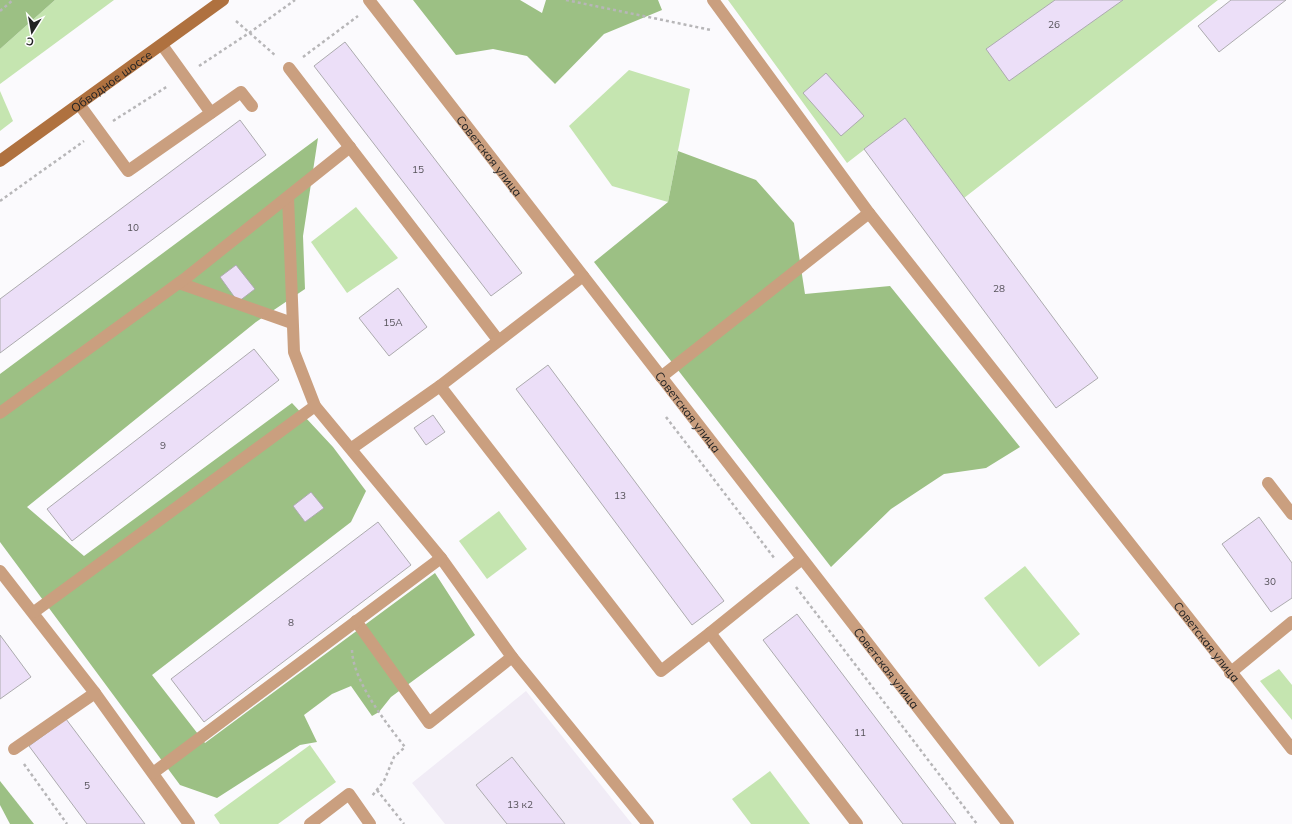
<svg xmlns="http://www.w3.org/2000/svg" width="1292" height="824" font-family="Mulish,sans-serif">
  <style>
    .built { fill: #f1ecf6 }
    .green { fill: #c5e5b0 }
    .forest { fill: #9cc084 }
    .building { fill: #ecdff8; stroke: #acabae }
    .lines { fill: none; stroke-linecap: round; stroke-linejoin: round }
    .path { stroke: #b7b6b8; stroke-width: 2.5; stroke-dasharray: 3 3; stroke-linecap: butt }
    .lane { stroke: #ca9f7f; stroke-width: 12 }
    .street { stroke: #ca9f7f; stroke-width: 12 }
    .secondary { stroke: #af713f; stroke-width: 12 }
    .labels { text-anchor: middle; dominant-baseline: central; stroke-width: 3; stroke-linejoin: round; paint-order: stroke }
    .number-label { font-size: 10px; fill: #555259 }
    .street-label { font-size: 12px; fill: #232324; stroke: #fff }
  </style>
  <rect width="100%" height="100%" fill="#fbfafd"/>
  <polygon class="built" points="526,691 632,824 445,824 412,783"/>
  <g class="green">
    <polygon points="55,0 114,0 0,84 0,49"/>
    <polygon points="728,0 1218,0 964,198 905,118 847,163"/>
    <polygon points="629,70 690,89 668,202 612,186 569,126"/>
    <polygon points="0,91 13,121 0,131"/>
    <polygon points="356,207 398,258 347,293 311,242"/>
    <polygon points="499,511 527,549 487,579 459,541"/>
    <polygon points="1025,566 1080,634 1039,667 984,598"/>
    <polygon points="1279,669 1292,685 1292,720 1260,681"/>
    <polygon points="310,745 336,782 278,824 220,824 214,815"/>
    <polygon points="770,771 810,824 751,824 732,799"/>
  </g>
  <g class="forest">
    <polygon points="0,0 55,0 0,49"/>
    <polygon points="413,0 520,0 542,13 546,0 658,0 662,10 604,34 555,84 527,56 493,49 456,55"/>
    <polygon points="318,138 303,236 305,289 256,322 27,507 84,556 292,403 333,447 366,491 351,522 152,675 205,743 435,573 475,635 391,697 379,712 372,716 351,686 332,694 304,715 317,742 300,745 217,798 180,785 0,542 0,374"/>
    <polygon points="678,151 756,180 794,223 805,294 890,286 1020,447 986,468 944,474 891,509 831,567 594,262 668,202"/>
    <polygon points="0,781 34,824 10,824 0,805"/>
  </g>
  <g class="building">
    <polygon points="1055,0 1123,0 1009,81 986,49"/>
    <polygon points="1231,0 1286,0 1219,52 1198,26"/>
    <polygon points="345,42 522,273 491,296 314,66"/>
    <polygon points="826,73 864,116 841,136 803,93"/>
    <polygon points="905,118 1098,378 1056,408 864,149"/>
    <polygon points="240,120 266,155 0,353 0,299"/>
    <polygon points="236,265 255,289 238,302 220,277"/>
    <polygon points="398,288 427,327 389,356 359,318"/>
    <polygon points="254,349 279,380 72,541 47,509"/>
    <polygon points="548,365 724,601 692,625 516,389"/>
    <polygon points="433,415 445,432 426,445 414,428"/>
    <polygon points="311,492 324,508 305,522 293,506"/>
    <polygon points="1259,517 1292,563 1292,598 1271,612 1222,544"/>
    <polygon points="378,522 411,565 204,722 171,679"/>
    <polygon points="797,614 956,824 903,824 763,640"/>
    <polygon points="0,635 31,677 0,699"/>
    <polygon points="66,719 145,824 87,824 29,746"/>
    <polygon points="512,757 565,824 507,824 476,785"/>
  </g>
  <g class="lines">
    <g class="path">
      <polyline points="566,0 711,30"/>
      <polyline points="0,11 13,0"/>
      <polyline points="236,21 276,56"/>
      <polyline points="303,57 358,16"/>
      <polyline points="199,66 249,33 295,0"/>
      <polyline points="113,121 168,86"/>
      <polyline points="0,201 84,141"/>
      <polyline points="666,417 775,559"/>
      <polyline points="796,587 977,824"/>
      <path d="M352,650C353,681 386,723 405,747L394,757L384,781L372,796"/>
      <polyline points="24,764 67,824"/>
      <polyline points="377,790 404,824"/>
    </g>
    <g class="lane">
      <polyline points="162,45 211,113"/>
      <polyline points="289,68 498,340"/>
      <polyline points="79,104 128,171 241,92 252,106"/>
      <polyline points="288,197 294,352 315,406 441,558 512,657 429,723 356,621"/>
      <polyline points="583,276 440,386 661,671 710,633 857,824"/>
      <polyline points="179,283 292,323"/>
      <polyline points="661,377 869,213"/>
      <polyline points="0,413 187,277 350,147"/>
      <polyline points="352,448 440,386"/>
      <polyline points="1268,483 1292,514"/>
      <polyline points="0,571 95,693 189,824"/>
      <polyline points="34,612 315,406"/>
      <polyline points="710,633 802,559"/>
      <polyline points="512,657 648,824"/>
      <polyline points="1230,673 1292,622"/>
      <polyline points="14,749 95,693"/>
      <polyline points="153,773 441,558"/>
      <polyline points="310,824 349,794 370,824"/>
    </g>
    <g class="street">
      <path id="s1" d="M369,0L1008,824"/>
      <path id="s2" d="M713,0L869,213L1292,749"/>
    </g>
    <path class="secondary" id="s3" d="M0,161L223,0"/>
  </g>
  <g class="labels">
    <g class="number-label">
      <text x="1054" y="24">26</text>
      <text x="418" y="169">15</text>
      <text x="133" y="227">10</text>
      <text x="999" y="288">28</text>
      <text x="393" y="322">15А</text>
      <text x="163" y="445">9</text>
      <text x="620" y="495">13</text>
      <text x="1270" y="581">30</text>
      <text x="291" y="622">8</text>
      <text x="860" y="732">11</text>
      <text x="87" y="785">5</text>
      <text x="520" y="804">13 к2</text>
    </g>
    <g class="street-label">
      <text stroke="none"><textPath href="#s3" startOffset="137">Обводное шоссе</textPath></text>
      <text stroke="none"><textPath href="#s1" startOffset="197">Советская улица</textPath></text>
      <text stroke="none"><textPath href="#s1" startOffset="521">Советская улица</textPath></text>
      <text stroke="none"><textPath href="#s2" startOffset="810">Советская улица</textPath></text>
      <text stroke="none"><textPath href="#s1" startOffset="845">Советская улица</textPath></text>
    </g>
  </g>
  <g transform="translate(32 32) rotate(191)" stroke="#ffffff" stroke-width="3" paint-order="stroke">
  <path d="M0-3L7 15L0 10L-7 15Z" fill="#232324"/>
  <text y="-6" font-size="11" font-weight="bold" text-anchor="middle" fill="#232324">С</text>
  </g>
</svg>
